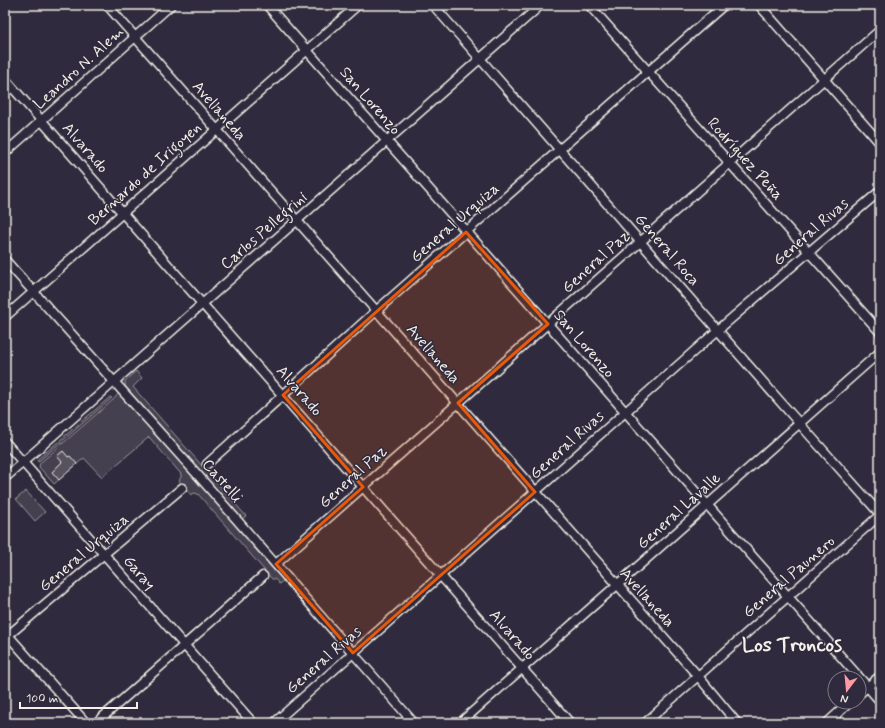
<svg xmlns="http://www.w3.org/2000/svg" width="885" height="728" font-family="Mynerve,sans-serif">
  <style>
    .green { fill: #454050; stroke: #9c989c }
    .building { fill: #56525f; stroke: #f4f1e8 }
    .lines { fill: none; stroke-linecap: round; stroke-linejoin: round }
    .minor-casing { stroke: #f4f1e8; stroke-width: 11 }
    .minor { stroke: #2f2a3d; stroke-width: 8 }
    .marked { fill: #e8590c; fill-opacity: 0.2; stroke: #e8590c; stroke-width: 3; stroke-linejoin: round }
    .labels { text-anchor: middle; dominant-baseline: central; stroke-width: 3; stroke-linejoin: round; paint-order: stroke }
    .street-label { font-size: 16px; fill: #f4f1e8; stroke: #2f2a3d }
    .district-label { font-size: 20px; font-weight: bold; fill: #f4f1e8; stroke: #2f2a3d }
  </style>
  <rect width="100%" height="100%" fill="#2f2a3d"/>
  <filter id="ink" filterUnits="userSpaceOnUse"><feTurbulence type="fractalNoise" baseFrequency=".025" numOctaves="2"/><feDisplacementMap in="SourceGraphic" scale="8" xChannelSelector="R" yChannelSelector="G"/><feConvolveMatrix kernelMatrix="1 2 1 2 8 2 1 2 1" color-interpolation-filters="sRGB"/></filter>
  <g filter="url(#ink)">
    <g class="green">
      <polygon points="136,371 142,378 133,387 246,516 242,519 126,387 125,385 125,381"/>
      <polygon points="119,393 123,397 284,580 279,584 275,579 272,579 198,494 194,493 191,495 179,481 181,477 181,474 149,437 102,477 84,458 54,484 39,467 40,463 113,400"/>
      <polygon points="110,397 112,398 38,462 37,460"/>
      <polygon points="26,491 45,512 35,521 16,499"/>
    </g>
    <polygon class="building" points="63,451 68,457 70,456 77,464 59,480 52,472 62,462 57,456"/>
    <g class="lines">
      <g class="minor-casing">
        <g id="minor">
          <polyline points="107,5 698,676 737,723"/>
          <polyline points="267,5 880,701"/>
          <polyline points="433,5 799,423 880,514"/>
          <polyline points="589,5 880,332"/>
          <polyline points="759,5 880,143"/>
          <polyline points="5,79 570,723"/>
          <polyline points="5,153 171,5"/>
          <polyline points="5,260 196,473 414,723"/>
          <polyline points="5,317 358,5"/>
          <polyline points="5,442 253,723"/>
          <polyline points="207,464 376,311 724,5"/>
          <polyline points="5,478 541,5"/>
          <polyline points="276,564 880,30"/>
          <polyline points="6,633 86,723"/>
          <polyline points="5,638 182,488"/>
          <polyline points="859,694 880,676"/>
          <polyline points="96,723 263,576"/>
          <polyline points="274,723 718,330 880,191"/>
          <polyline points="460,723 617,585 880,352"/>
          <polyline points="645,723 880,515"/>
          <polyline points="827,723 850,702"/>
        </g>
      </g>
      <use href="#minor" class="minor"/>
    </g>
  </g>
  <path class="marked" d="M466,232L548,324L458,403L535,492L353,653L276,564L363,487L283,395Z"/>
  <g class="labels">
    <g class="street-label">
      <text transform="translate(79 68) rotate(-42)">Leandro N. Alem</text>
      <text transform="translate(370 101) rotate(49)">San Lorenzo</text>
      <text transform="translate(219 111) rotate(49)">Avellaneda</text>
      <text transform="translate(85 148) rotate(49)">Alvarado</text>
      <text transform="translate(745 159) rotate(48)">Rodríguez Peña</text>
      <text transform="translate(145 174) rotate(-42)">Bernardo de Irigoyen</text>
      <text transform="translate(455 223) rotate(-41)">General Urquiza</text>
      <text transform="translate(264 231) rotate(-41)">Carlos Pellegrini</text>
      <text transform="translate(811 232) rotate(-41)">General Rivas</text>
      <text transform="translate(667 250) rotate(49)">General Roca</text>
      <text transform="translate(596 262) rotate(-42)">General Paz</text>
      <text transform="translate(584 344) rotate(49)">San Lorenzo</text>
      <text transform="translate(433 354) rotate(49)">Avellaneda</text>
      <text transform="translate(299 391) rotate(49)">Alvarado</text>
      <text transform="translate(567 445) rotate(-42)">General Rivas</text>
      <text transform="translate(353 477) rotate(-42)">General Paz</text>
      <text transform="translate(222 481) rotate(49)">Castelli</text>
      <text transform="translate(679 511) rotate(-42)">General Lavalle</text>
      <text transform="translate(84 553) rotate(-40)">General Urquiza</text>
      <text transform="translate(139 573) rotate(49)">Garay</text>
      <text transform="translate(789 577) rotate(-41)">General Paunero</text>
      <text transform="translate(647 598) rotate(48)">Avellaneda</text>
      <text transform="translate(512 635) rotate(49)">Alvarado</text>
      <text transform="translate(324 660) rotate(-41)">General Rivas</text>
    </g>
    <g class="district-label">
      <text x="792" y="645">Los Troncos</text>
    </g>
  </g>
  <rect width="885" height="728" fill="none" stroke="#2f2a3d" stroke-width="20"/>
  <rect x="10" y="10" width="865" height="708" fill="none" stroke="#f4f1e8" stroke-width="1.5" filter="url(#ink)"/>
  <g transform="translate(847 690) rotate(196)"><circle r="19" fill="#2f2a3d" stroke="#7e7a81"/>
  <path d="M0-3L7 15L0 10L-7 15Z" fill="#ff9aa2"/>
  <text y="-6" font-size="11" font-weight="bold" text-anchor="middle" fill="#f4f1e8">N</text>
  </g>
  <path d="M20 702v6h117v-6" fill="none" stroke="#f4f1e8" stroke-width="2"/>
  <text x="26" y="702" font-size="12" fill="#f4f1e8" stroke="#2f2a3d" stroke-width="3" paint-order="stroke">100 m</text>
</svg>
